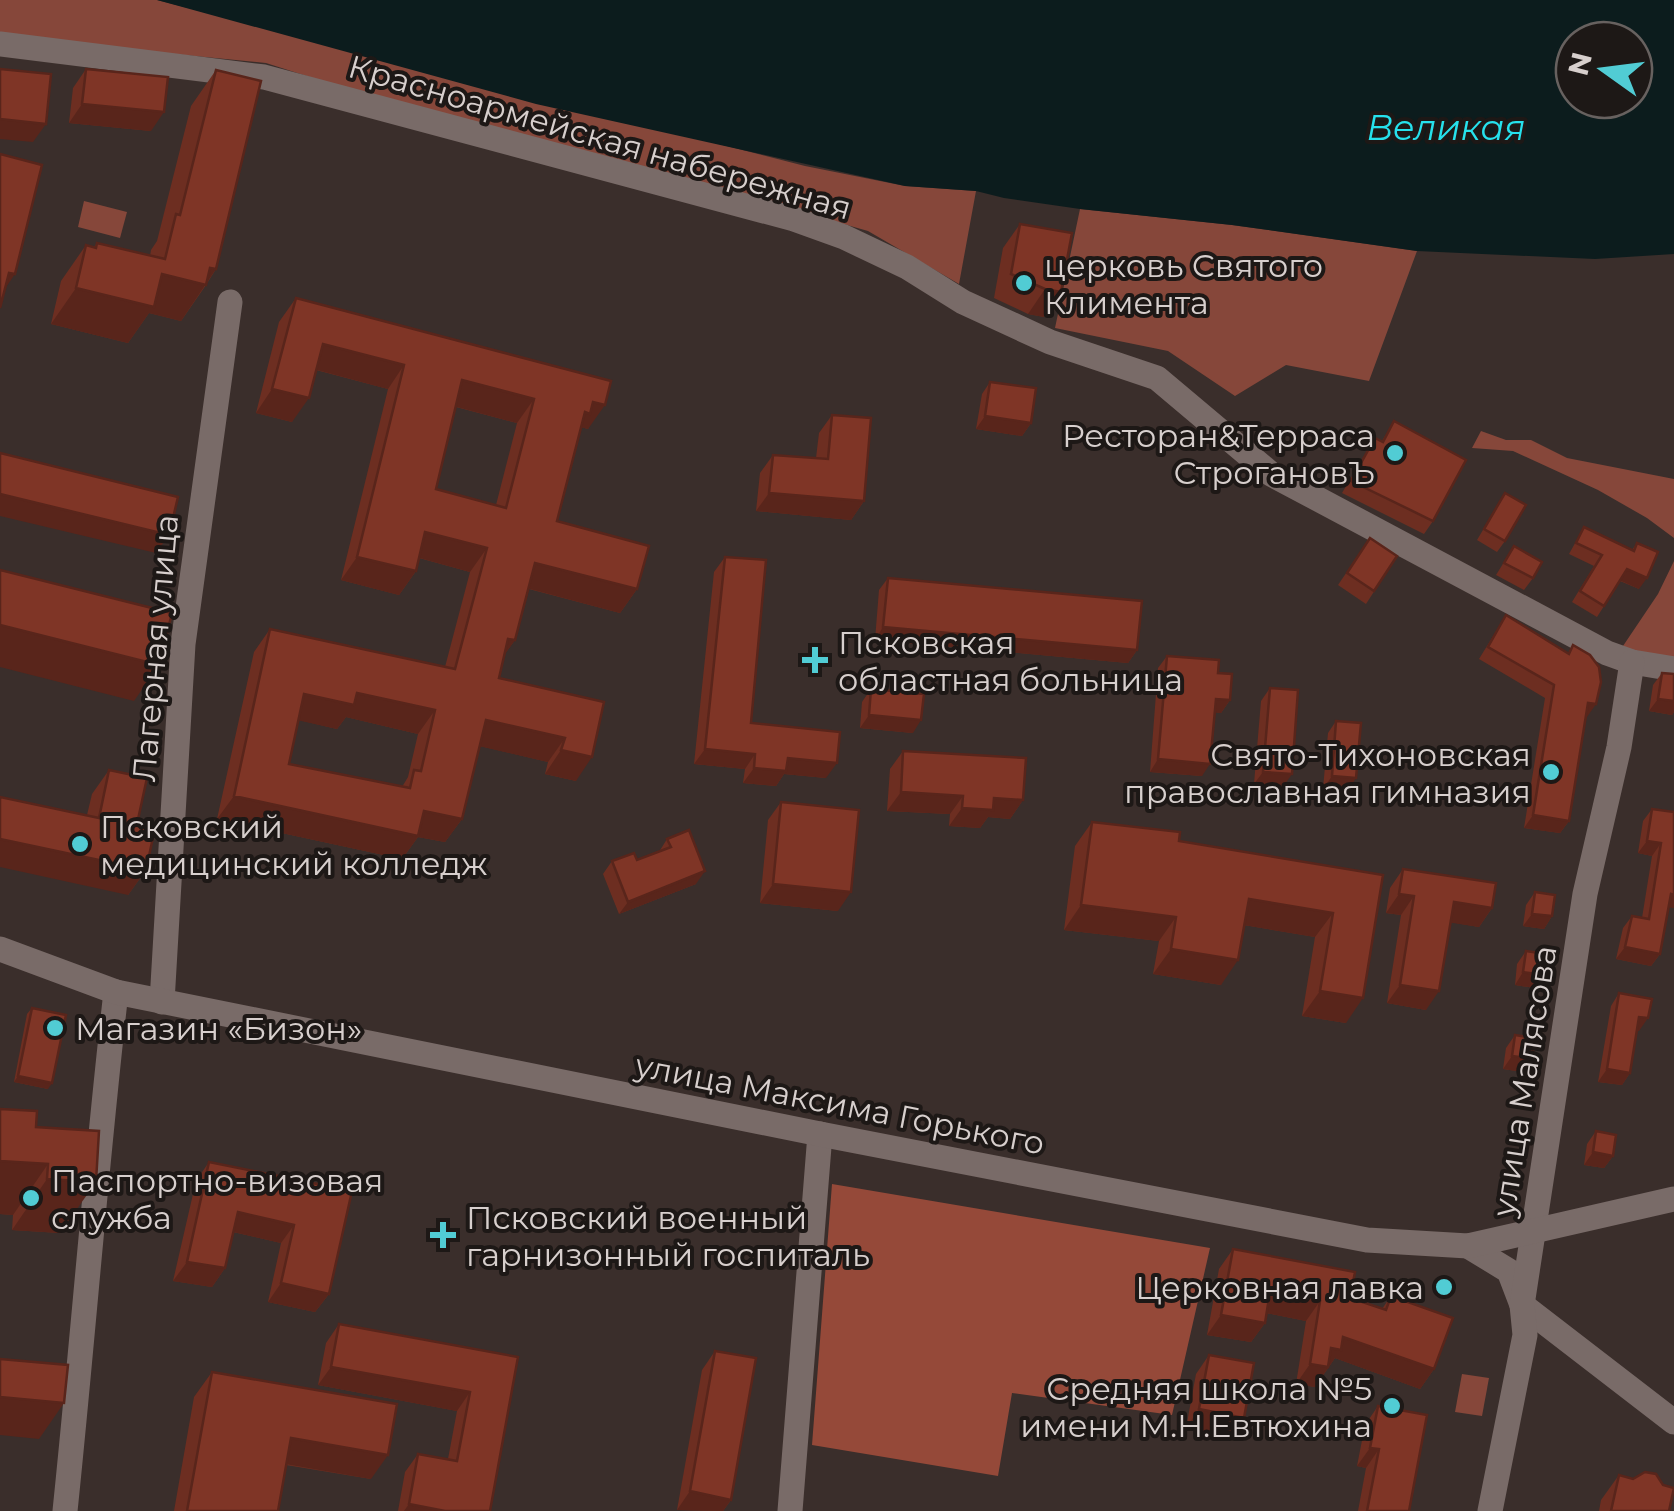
<svg xmlns="http://www.w3.org/2000/svg" width="1674" height="1511" font-family="Montserrat,sans-serif">
  <style>
    .green { fill: #86473a }
    .forest { fill: #954939 }
    .water { fill: #0c1c1d; fill-rule: evenodd }
    .lines { fill: none; stroke-linecap: round; stroke-linejoin: round }
    .minor { stroke: #796b68; stroke-width: 25 }
    .secondary { stroke: #796b68; stroke-width: 25 }
    .wall { fill: #6d2e21; fill-rule: evenodd }
    .shaded-wall { fill: #59251b }
    .building { fill: #7f3526; stroke: #59251b; stroke-width: 2.5; fill-rule: evenodd }
    .poi-dot { fill: #51ccd4; stroke: #1d1816; stroke-width: 4 }
    .labels { text-anchor: middle; dominant-baseline: central; stroke-width: 8; stroke-linejoin: round; paint-order: stroke }
    .street-label { font-size: 32px; fill: #d7cfcd; stroke: #1d1816 }
    .poi-label { font-size: 32px; fill: #d7cfcd; stroke: #1d1816; text-anchor: start }
    .water-label { font-size: 35px; font-style: italic; fill: #26e1ec; stroke: #1d1816 }
  </style>
  <rect width="100%" height="100%" fill="#3a2e2b"/>
  <g class="green">
    <polygon points="0,0 157,0 805,166 905,186 976,191 959,284 868,231 615,159 416,111 266,63 0,37"/>
    <polygon points="84,201 127,212 120,238 78,227"/>
    <polygon points="1080,209 1232,225 1417,251 1369,381 1286,365 1235,396 1168,351 1055,328"/>
    <polygon points="1481,431 1506,440 1531,440 1567,458 1674,479 1674,538 1647,518 1598,490 1513,451 1472,448"/>
    <polygon points="1674,561 1674,670 1623,646 1658,594"/>
    <polygon points="1462,1374 1489,1378 1482,1416 1455,1412"/>
  </g>
  <polygon class="forest" points="832,1184 1210,1248 1172,1415 1012,1393 998,1476 812,1445"/>
  <path class="water" d="M157,0H1674V254L1595,259L1417,251L1232,225L1080,209L1004,198L976,191L905,186L536,104ZM1574,40H1634V100H1574Z"/>
  <g class="lines">
    <g class="minor">
      <polyline points="0,44 264,77 794,219 844,237 907,267 963,302 1050,342 1157,378 1271,474 1607,653 1632,662 1674,669"/>
      <polyline points="162,1002 183,644 230,302"/>
      <polyline points="1468,1246 1509,1271 1522,1305 1674,1422"/>
      <path d="M65,1511C83,1338 96,1165 116,992"/>
      <polyline points="790,1511 820,1134"/>
      <polyline points="1490,1511 1525,1335 1522,1305 1585,894 1619,747 1632,662"/>
    </g>
    <polyline class="secondary" points="0,949 116,992 820,1134 1367,1240 1468,1246 1674,1199"/>
  </g>
  <g class="wall">
    <polygon points="86,69 151,131 69,123 73,88"/>
    <polygon points="216,70 216,269 206,285 181,321 149,313 128,343 51,324 61,281 86,245 94,247 97,243 150,256 151,250 157,241 191,106"/>
    <polygon points="1020,224 1072,233 1044,317 1028,314 994,298 1003,248"/>
    <path d="M296,298L611,381L588,429L581,427L557,521L637,589L620,613L529,589L515,640L504,655L499,678L604,702L576,781L545,774L548,762L480,746L462,819L445,842L418,837L402,859L217,819L254,652L270,629L445,667L470,572L419,558L416,571L399,595L341,580L388,389L316,370L292,422L256,413L279,322ZM456,407L517,423L496,505L436,489ZM346,717L418,734L408,777L402,787L289,764L299,720L337,729Z"/>
    <polygon points="990,382 1031,423 1022,436 976,429 982,394"/>
    <polygon points="832,415 864,501 851,520 756,511 760,473 773,455 816,458 819,433"/>
    <polygon points="1394,421 1433,521 1424,534 1342,493 1375,438 1382,441"/>
    <polygon points="1505,493 1505,541 1497,552 1477,540"/>
    <polygon points="1584,527 1632,550 1637,543 1639,589 1620,581 1597,617 1572,602 1594,566 1569,554"/>
    <polygon points="1370,538 1397,556 1366,604 1338,585"/>
    <polygon points="1514,546 1533,578 1524,590 1496,575"/>
    <polygon points="725,557 751,723 826,778 784,774 776,786 743,783 745,769 694,764 714,572"/>
    <polygon points="888,578 1137,650 1128,663 875,640 879,590"/>
    <polygon points="1506,615 1568,653 1573,645 1596,704 1585,717 1569,821 1560,833 1524,828 1545,698 1479,659"/>
    <polygon points="1167,656 1218,673 1230,700 1221,713 1215,712 1202,776 1150,772 1158,668"/>
    <polygon points="1662,673 1674,674 1674,712 1672,715 1649,711 1653,685"/>
    <polygon points="1270,688 1283,787 1254,784 1261,701"/>
    <polygon points="871,689 913,733 860,728 862,702"/>
    <polygon points="1336,721 1348,791 1323,789 1328,733"/>
    <polygon points="903,751 1023,800 1010,819 988,817 980,828 949,826 950,814 887,811 890,769"/>
    <polygon points="109,770 137,824 146,870 128,895 87,815 92,794"/>
    <polygon points="781,802 838,911 760,903 768,820"/>
    <polygon points="1652,809 1674,812 1669,908 1660,954 1651,966 1616,959 1623,928 1632,916 1642,918 1652,856 1638,853 1643,821"/>
    <polygon points="1092,822 1179,841 1383,875 1346,1023 1302,1016 1315,937 1244,925 1221,985 1153,974 1159,941 1064,930 1075,846"/>
    <polygon points="667,839 696,884 619,914 603,874 612,861 637,860 659,852"/>
    <polygon points="1403,869 1492,908 1479,927 1450,922 1426,1010 1387,1003 1401,915 1386,913 1390,888"/>
    <polygon points="1535,892 1552,916 1544,929 1523,926 1526,905"/>
    <polygon points="1526,951 1535,988 1515,985 1517,964"/>
    <polygon points="1619,993 1639,1031 1637,1030 1630,1073 1622,1085 1598,1082 1611,1006"/>
    <polygon points="32,1008 48,1089 14,1082 27,1014"/>
    <polygon points="1515,1035 1523,1072 1503,1069 1506,1048"/>
    <polygon points="0,1109 36,1127 99,1131 60,1233 12,1230 13,1215 0,1214"/>
    <polygon points="1596,1131 1613,1156 1604,1168 1584,1165 1587,1144"/>
    <polygon points="209,1162 352,1191 329,1294 315,1312 268,1302 281,1243 233,1232 225,1268 212,1287 173,1281 196,1181"/>
    <polygon points="1233,1249 1350,1298 1382,1309 1391,1296 1434,1369 1420,1389 1335,1358 1315,1387 1296,1384 1306,1321 1266,1313 1265,1323 1251,1342 1207,1335 1219,1269"/>
    <polygon points="339,1324 518,1357 490,1511 398,1511 405,1472 418,1454 448,1459 457,1411 318,1385 326,1343"/>
    <polygon points="715,1351 731,1500 723,1511 677,1510 702,1370"/>
    <polygon points="1209,1355 1231,1437 1186,1428 1196,1374"/>
    <polygon points="212,1372 371,1479 286,1465 278,1511 174,1511 194,1397"/>
    <polygon points="1378,1406 1409,1511 1358,1511 1366,1468 1357,1466 1365,1425"/>
    <polygon points="1619,1475 1669,1511 1599,1511 1601,1500"/>
  </g>
  <g class="shaded-wall">
    <polygon points="82,104 164,112 151,131 69,123"/>
    <polygon points="0,119 46,124 33,142 0,139"/>
    <polygon points="210,268 216,269 181,321 149,313 128,343 51,324 76,288"/>
    <polygon points="9,273 15,274 0,296"/>
    <polygon points="1045,289 1061,292 1044,317 1028,314"/>
    <polygon points="323,344 404,365 388,389 306,367"/>
    <polygon points="462,380 534,399 517,423 446,404"/>
    <polygon points="272,389 309,398 292,422 256,413"/>
    <polygon points="593,402 605,405 588,429 580,427 568,436"/>
    <polygon points="985,416 1031,423 1022,436 976,429"/>
    <polygon points="769,493 864,501 851,520 756,511"/>
    <polygon points="0,494 169,535 156,553 0,516"/>
    <polygon points="425,532 487,548 470,572 409,555"/>
    <polygon points="357,557 416,571 399,595 341,580"/>
    <polygon points="535,563 637,589 620,613 519,586"/>
    <polygon points="1627,569 1647,578 1639,589 1619,580"/>
    <polygon points="0,625 159,665 134,701 0,667"/>
    <polygon points="883,627 1137,650 1128,663 875,640"/>
    <polygon points="508,639 515,640 498,664"/>
    <polygon points="357,693 435,710 418,734 346,717 337,729 288,718 304,694"/>
    <polygon points="1216,699 1230,700 1221,713 1207,712"/>
    <polygon points="1658,699 1674,701 1674,712 1672,715 1649,711"/>
    <polygon points="1588,703 1596,704 1587,717 1579,716"/>
    <polygon points="869,715 921,720 913,733 860,728"/>
    <polygon points="486,720 565,738 548,762 470,744"/>
    <polygon points="705,749 755,754 745,769 694,764"/>
    <polygon points="561,750 592,757 576,781 545,774"/>
    <polygon points="788,758 837,763 826,778 784,774 776,786 743,783 754,768"/>
    <polygon points="1158,759 1210,764 1202,776 1150,772"/>
    <polygon points="1263,772 1292,774 1283,787 1254,784"/>
    <polygon points="1332,776 1356,778 1348,791 1323,789"/>
    <polygon points="901,792 963,796 950,814 887,811"/>
    <polygon points="234,796 424,811 462,819 445,842 418,837 402,859 217,819"/>
    <polygon points="994,798 1023,800 1010,819 988,817 980,828 949,826 962,808"/>
    <polygon points="1533,815 1569,821 1560,833 1524,828"/>
    <polygon points="0,839 146,870 128,895 0,867"/>
    <polygon points="1647,841 1661,843 1652,856 1638,853"/>
    <polygon points="705,871 696,884 619,914 628,902"/>
    <polygon points="773,884 851,892 838,911 760,903"/>
    <polygon points="1399,894 1414,896 1401,915 1386,913"/>
    <polygon points="1671,894 1674,895 1674,908 1663,907"/>
    <polygon points="1249,899 1333,913 1315,937 1232,923"/>
    <polygon points="1454,902 1492,908 1479,927 1440,921"/>
    <polygon points="1081,905 1176,917 1159,941 1064,930"/>
    <polygon points="1532,914 1552,916 1544,929 1523,926"/>
    <polygon points="1625,947 1660,954 1651,966 1616,959"/>
    <polygon points="1171,949 1238,960 1221,985 1153,974"/>
    <polygon points="1523,972 1544,975 1535,988 1515,985"/>
    <polygon points="1400,985 1439,991 1426,1010 1387,1003"/>
    <polygon points="1320,991 1363,998 1346,1023 1302,1016"/>
    <polygon points="1639,1017 1648,1018 1639,1031 1630,1029"/>
    <polygon points="1512,1056 1532,1059 1523,1072 1503,1069"/>
    <polygon points="1607,1069 1630,1073 1622,1085 1598,1082"/>
    <polygon points="18,1076 52,1083 48,1089 14,1082"/>
    <polygon points="1593,1152 1613,1156 1604,1168 1584,1165"/>
    <polygon points="0,1161 48,1164 13,1215 0,1214"/>
    <polygon points="47,1179 96,1182 60,1233 12,1230"/>
    <polygon points="238,1212 294,1225 281,1243 225,1230"/>
    <polygon points="187,1262 225,1268 212,1287 173,1281"/>
    <polygon points="281,1283 329,1294 315,1312 268,1302"/>
    <polygon points="1270,1292 1320,1301 1306,1321 1256,1311"/>
    <polygon points="1221,1315 1265,1323 1251,1342 1207,1335"/>
    <polygon points="1343,1337 1434,1369 1420,1389 1335,1358 1315,1387 1296,1384 1310,1364"/>
    <polygon points="331,1367 470,1392 457,1411 318,1385"/>
    <polygon points="0,1397 64,1403 39,1439 0,1435"/>
    <polygon points="1199,1409 1244,1418 1231,1437 1186,1428"/>
    <polygon points="291,1438 388,1455 371,1479 274,1462"/>
    <polygon points="1370,1448 1379,1449 1366,1468 1357,1466"/>
    <polygon points="690,1491 731,1500 723,1511 677,1510"/>
    <polygon points="409,1504 445,1511 404,1511"/>
  </g>
  <g class="building">
    <polygon points="0,69 51,74 46,124 0,119"/>
    <polygon points="86,69 168,77 164,112 82,104"/>
    <polygon points="216,70 261,81 216,269 210,268 206,285 162,274 154,307 76,288 86,245 96,248 97,243 165,259 176,214 180,215"/>
    <polygon points="0,154 42,165 15,274 9,273 0,308"/>
    <polygon points="1020,224 1072,233 1061,292 1045,289 1011,274"/>
    <path d="M296,298L611,381L605,405L593,402L590,414L585,412L557,521L649,546L637,589L535,563L515,640L508,639L499,678L604,702L592,757L561,750L565,738L486,720L462,819L424,811L418,836L234,796L270,629L455,669L487,548L425,532L416,571L357,557L404,365L323,344L309,398L272,389ZM462,380L534,399L506,508L436,489ZM357,693L435,710L421,771L414,770L410,788L289,764L304,694L354,705Z"/>
    <polygon points="990,382 1036,388 1031,423 985,416"/>
    <polygon points="832,415 871,418 864,501 769,493 773,455 828,459"/>
    <polygon points="1394,421 1466,460 1433,521 1351,481 1375,438 1383,442"/>
    <polygon points="0,453 178,497 169,535 0,494"/>
    <polygon points="1505,493 1526,505 1505,541 1484,529"/>
    <polygon points="1584,527 1634,551 1637,543 1658,552 1647,578 1627,569 1604,606 1580,591 1602,555 1576,543"/>
    <polygon points="1370,538 1397,556 1374,591 1347,573"/>
    <polygon points="1514,546 1542,562 1533,578 1504,563"/>
    <polygon points="725,557 766,560 751,723 840,732 837,763 788,758 786,771 754,768 755,754 705,749"/>
    <polygon points="0,570 172,613 159,665 0,625"/>
    <polygon points="888,578 1142,601 1137,650 883,627"/>
    <polygon points="1506,615 1569,654 1573,645 1590,655 1599,667 1601,682 1596,704 1588,703 1569,821 1533,815 1554,685 1488,647"/>
    <polygon points="1167,656 1219,660 1218,673 1232,674 1230,700 1216,699 1210,764 1158,759"/>
    <polygon points="1662,673 1674,674 1674,701 1658,699"/>
    <polygon points="1270,688 1298,690 1292,774 1263,772"/>
    <polygon points="871,689 924,694 921,720 869,715"/>
    <polygon points="1336,721 1361,723 1356,778 1332,776"/>
    <polygon points="903,751 1026,758 1023,800 994,798 993,810 962,808 963,796 901,792"/>
    <polygon points="109,770 147,778 137,824 155,828 146,870 0,839 0,797 99,818"/>
    <polygon points="781,802 859,810 851,892 773,884"/>
    <polygon points="1652,809 1674,812 1674,895 1671,894 1660,954 1625,947 1632,916 1649,919 1661,843 1647,841"/>
    <polygon points="1092,822 1180,832 1179,841 1383,875 1363,998 1320,991 1333,913 1249,899 1238,960 1171,949 1176,917 1081,905"/>
    <polygon points="689,830 705,871 628,902 612,861 634,853 637,860 671,847 667,839"/>
    <polygon points="1403,869 1496,883 1492,908 1454,902 1439,991 1400,985 1414,896 1399,894"/>
    <polygon points="1535,892 1555,895 1552,916 1532,914"/>
    <polygon points="1526,951 1546,954 1544,975 1523,972"/>
    <polygon points="1619,993 1652,999 1648,1018 1639,1017 1630,1073 1607,1069"/>
    <polygon points="32,1008 66,1015 52,1083 18,1076"/>
    <polygon points="1515,1035 1535,1038 1532,1059 1512,1056"/>
    <polygon points="0,1109 37,1111 36,1127 99,1131 96,1182 47,1179 48,1164 0,1161"/>
    <polygon points="1596,1131 1616,1135 1613,1156 1593,1152"/>
    <polygon points="209,1162 352,1191 329,1294 281,1283 294,1225 238,1212 225,1268 187,1262"/>
    <polygon points="1233,1249 1355,1272 1350,1298 1386,1310 1391,1296 1453,1318 1434,1369 1343,1337 1341,1350 1331,1348 1328,1367 1310,1364 1320,1301 1270,1292 1265,1323 1221,1315"/>
    <polygon points="339,1324 518,1357 490,1511 445,1511 409,1504 418,1454 457,1461 470,1392 331,1367"/>
    <polygon points="715,1351 756,1358 731,1500 690,1491"/>
    <polygon points="1209,1355 1254,1363 1244,1418 1199,1409"/>
    <polygon points="0,1359 68,1365 64,1403 0,1397"/>
    <polygon points="212,1372 397,1404 388,1455 291,1438 278,1511 187,1511"/>
    <polygon points="1378,1406 1427,1415 1409,1511 1367,1511 1379,1449 1370,1448"/>
    <polygon points="1645,1472 1656,1474 1663,1485 1674,1488 1669,1511 1611,1511 1619,1475 1633,1479"/>
  </g>
  <g class="poi-dot">
    <circle cx="1024" cy="283" r="10"/>
    <circle cx="1395" cy="453" r="10"/>
    <path d="M810 645h10v10h10v10h-10v10h-10v-10h-10v-10h10z"/>
    <circle cx="1551" cy="772" r="10"/>
    <circle cx="80" cy="844" r="10"/>
    <circle cx="55" cy="1028" r="10"/>
    <circle cx="31" cy="1198" r="10"/>
    <path d="M438 1220h10v10h10v10h-10v10h-10v-10h-10v-10h10z"/>
    <circle cx="1444" cy="1287" r="10"/>
    <circle cx="1392" cy="1406" r="10"/>
  </g>
  <g class="labels">
    <g class="street-label">
      <text transform="translate(600 137) rotate(16)">Красноармейская набережная</text>
      <text transform="translate(155 648) rotate(-85)">Лагерная улица</text>
      <text transform="translate(1524 1081) rotate(-81)">улица Малясова</text>
      <text transform="translate(840 1104) rotate(11)">улица Максима Горького</text>
    </g>
    <g class="poi-label">
      <text x="1044" y="265">церковь Святого<tspan x="1044" dy="37">Климента</tspan></text>
      <text x="1375" y="435" text-anchor="end">Ресторан&amp;Терраса<tspan x="1375" dy="37">СтрогановЪ</tspan></text>
      <text x="838" y="642">Псковская<tspan x="838" dy="37">областная больница</tspan></text>
      <text x="1531" y="754" text-anchor="end">Свято-Тихоновская<tspan x="1531" dy="37">православная гимназия</tspan></text>
      <text x="100" y="826">Псковский<tspan x="100" dy="37">медицинский колледж</tspan></text>
      <text x="75" y="1028">Магазин «Бизон»</text>
      <text x="51" y="1180">Паспортно-визовая<tspan x="51" dy="37">служба</tspan></text>
      <text x="466" y="1217">Псковский военный<tspan x="466" dy="37">гарнизонный госпиталь</tspan></text>
      <text x="1424" y="1287" text-anchor="end">Церковная лавка</text>
      <text x="1372" y="1388" text-anchor="end">Средняя школа №5<tspan x="1372" dy="37">имени М.Н.Евтюхина</tspan></text>
    </g>
    <g class="water-label">
      <text x="1446" y="127">Великая</text>
    </g>
  </g>
  <g transform="translate(1604 70) rotate(284)"><circle r="48" fill="#1d1816" stroke="#67615f" stroke-width="2.5"/>
  <path d="M0-8L18 38L0 25L-18 38Z" fill="#51ccd4"/>
  <text y="-15" font-size="28" font-weight="bold" text-anchor="middle" fill="#d7cfcd">N</text>
  </g>
</svg>
